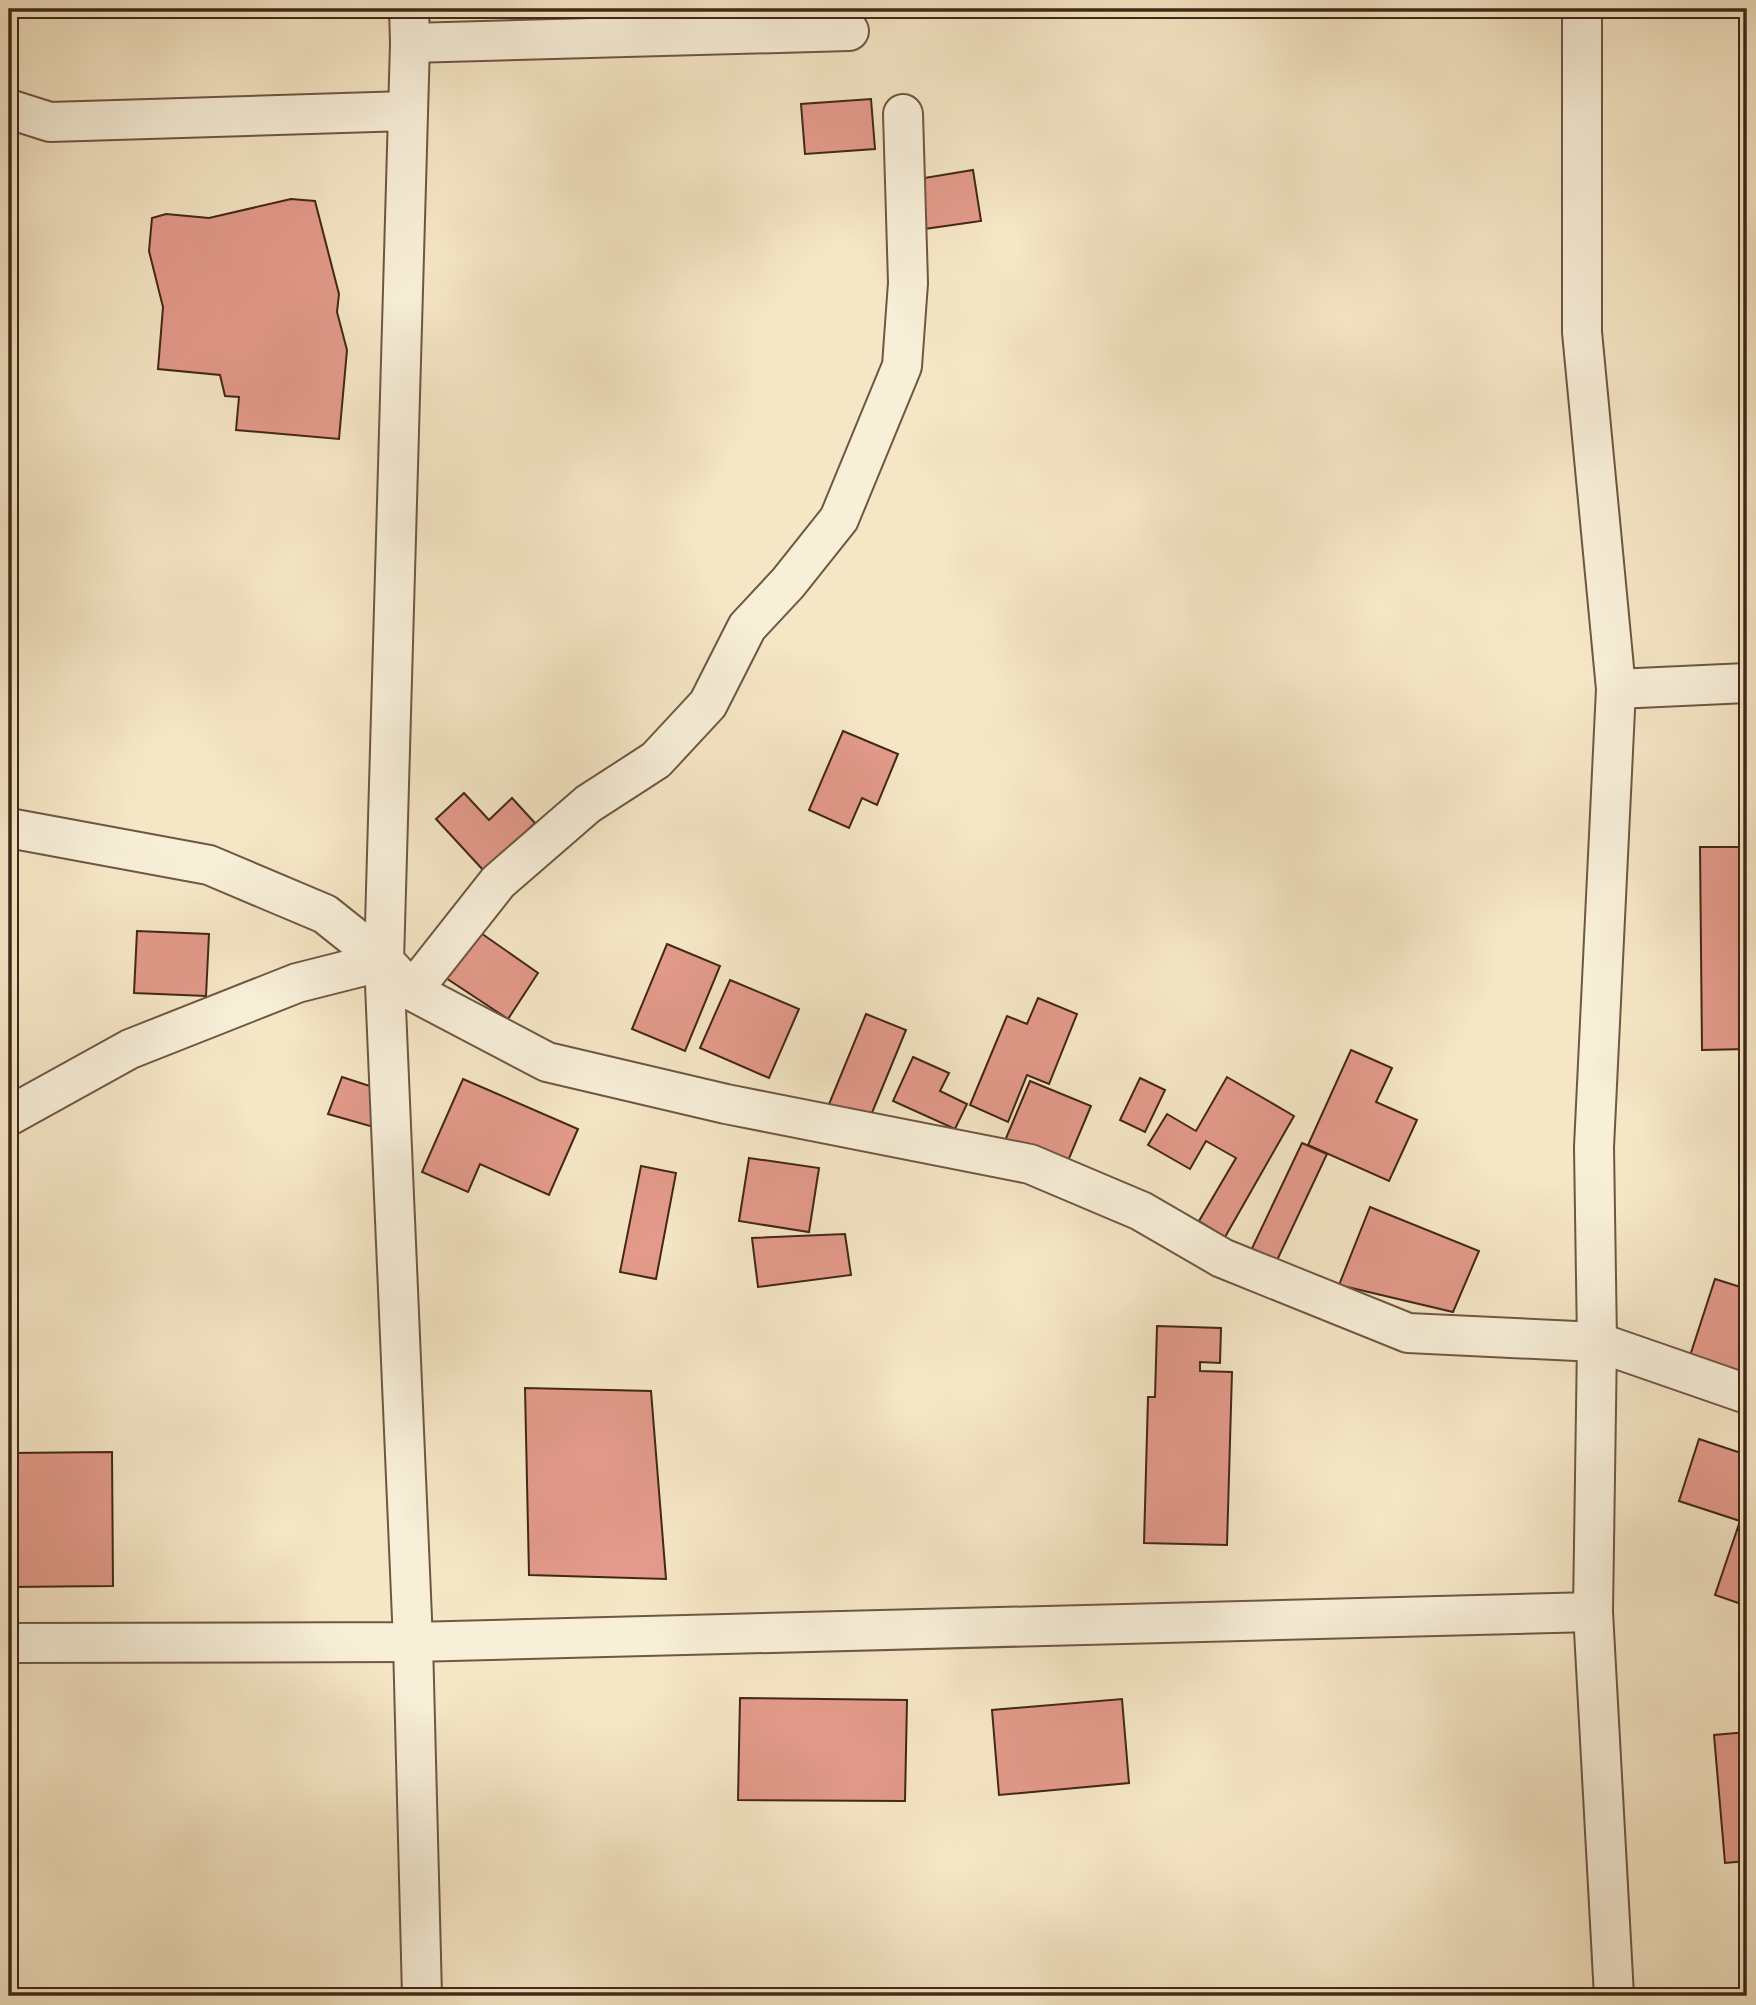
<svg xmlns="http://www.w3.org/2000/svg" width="1756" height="2005" font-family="Vollkorn,serif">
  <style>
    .building { fill: #e39a8a; stroke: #422718; stroke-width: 2 }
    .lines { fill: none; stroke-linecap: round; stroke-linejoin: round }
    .minor-casing { stroke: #6f5743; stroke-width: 42 }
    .minor { stroke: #f8efd9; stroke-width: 38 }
  </style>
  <rect width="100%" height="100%" fill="#f5e6c5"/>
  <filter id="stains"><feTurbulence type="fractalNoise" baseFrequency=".00286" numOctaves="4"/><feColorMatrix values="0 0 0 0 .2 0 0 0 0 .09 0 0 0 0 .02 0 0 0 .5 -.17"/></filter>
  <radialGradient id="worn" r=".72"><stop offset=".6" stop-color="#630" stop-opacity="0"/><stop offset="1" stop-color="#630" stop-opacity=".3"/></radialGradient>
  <g class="building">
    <polygon points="1683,9 1747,9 1747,12 1683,14"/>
    <polygon points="871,99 875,149 805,154 801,104"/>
    <polygon points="973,170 981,221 917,230 912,180"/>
    <polygon points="291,199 315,201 339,294 337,312 347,350 339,439 236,430 239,397 225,396 220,375 158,369 163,307 149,251 152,218 166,214 209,218"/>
    <polygon points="843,731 898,754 877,805 862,798 849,828 809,810"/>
    <polygon points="464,793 489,820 512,798 535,823 484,871 436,819"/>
    <polygon points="1700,847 1747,847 1747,1049 1702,1050"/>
    <polygon points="137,931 209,934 206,996 134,993"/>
    <polygon points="478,931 538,973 508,1019 446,978"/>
    <polygon points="667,944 720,966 685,1051 632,1029"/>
    <polygon points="730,980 799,1009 769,1078 700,1048"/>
    <polygon points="1038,998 1077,1014 1049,1084 1027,1075 1008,1122 970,1105 1007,1016 1027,1024"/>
    <polygon points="866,1014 906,1030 867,1125 827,1109"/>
    <polygon points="1351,1050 1392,1068 1376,1102 1417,1120 1389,1181 1308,1145"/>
    <polygon points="913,1057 949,1073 940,1091 967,1104 955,1129 893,1101"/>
    <polygon points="342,1077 382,1090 384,1130 328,1114"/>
    <polygon points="1227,1077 1294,1116 1225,1237 1199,1221 1236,1158 1206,1141 1190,1169 1148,1145 1167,1114 1196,1131"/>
    <polygon points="1140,1078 1165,1090 1145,1132 1120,1120"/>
    <polygon points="463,1079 578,1129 549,1195 480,1164 468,1192 422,1172"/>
    <polygon points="1030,1081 1091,1106 1065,1168 1004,1143"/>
    <polygon points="1302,1143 1327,1154 1271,1273 1246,1261"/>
    <polygon points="749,1158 819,1168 809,1232 739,1221"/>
    <polygon points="641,1166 676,1173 656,1279 620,1272"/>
    <polygon points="1370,1207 1479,1251 1453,1312 1339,1285"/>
    <polygon points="845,1234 851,1275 758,1287 752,1238"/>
    <polygon points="1715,1279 1747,1289 1747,1385 1687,1365"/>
    <polygon points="1157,1326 1221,1328 1220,1363 1200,1362 1200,1371 1232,1372 1227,1545 1144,1543 1148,1397 1155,1397"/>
    <polygon points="525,1388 651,1391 666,1579 529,1575"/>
    <polygon points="1699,1439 1747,1455 1747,1606 1715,1595 1740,1521 1679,1501"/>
    <polygon points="112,1452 113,1586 9,1587 9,1453"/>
    <polygon points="740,1698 907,1700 905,1801 738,1800"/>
    <polygon points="1122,1699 1129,1783 999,1795 992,1710"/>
    <polygon points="1747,1732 1747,1861 1725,1863 1714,1735"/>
  </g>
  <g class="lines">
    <g class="minor-casing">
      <g id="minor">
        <polyline points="409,9 410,43 849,31"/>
        <polyline points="1582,9 1582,332 1616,689 1594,1147 1597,1342 1593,1612 1614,1996"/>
        <polyline points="410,43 384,961 413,1642 422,1996"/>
        <polyline points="9,109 50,122 407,111"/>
        <polyline points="1616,689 1747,683"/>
        <polyline points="9,828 209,865 325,914 384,961 412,991 547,1062 726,1104 1030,1164 1141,1211 1222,1258 1408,1333 1597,1342 1747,1394"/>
        <polyline points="412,991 498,882 588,804 656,760 708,704 747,627 788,583 839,519 902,366 908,283 903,114"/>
        <polyline points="9,1116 130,1049 297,983 384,961"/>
        <polyline points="9,1643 413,1642 1593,1612"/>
      </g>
    </g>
    <use href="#minor" class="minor"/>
  </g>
  <rect width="1756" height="2005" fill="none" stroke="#f5e6c5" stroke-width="35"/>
  <rect x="10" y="10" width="1735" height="1984" fill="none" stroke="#422718" stroke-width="3.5"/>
  <rect x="18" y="18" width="1721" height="1970" fill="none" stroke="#422718" stroke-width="2"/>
  <rect width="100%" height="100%" filter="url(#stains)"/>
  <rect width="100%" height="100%" fill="url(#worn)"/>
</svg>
